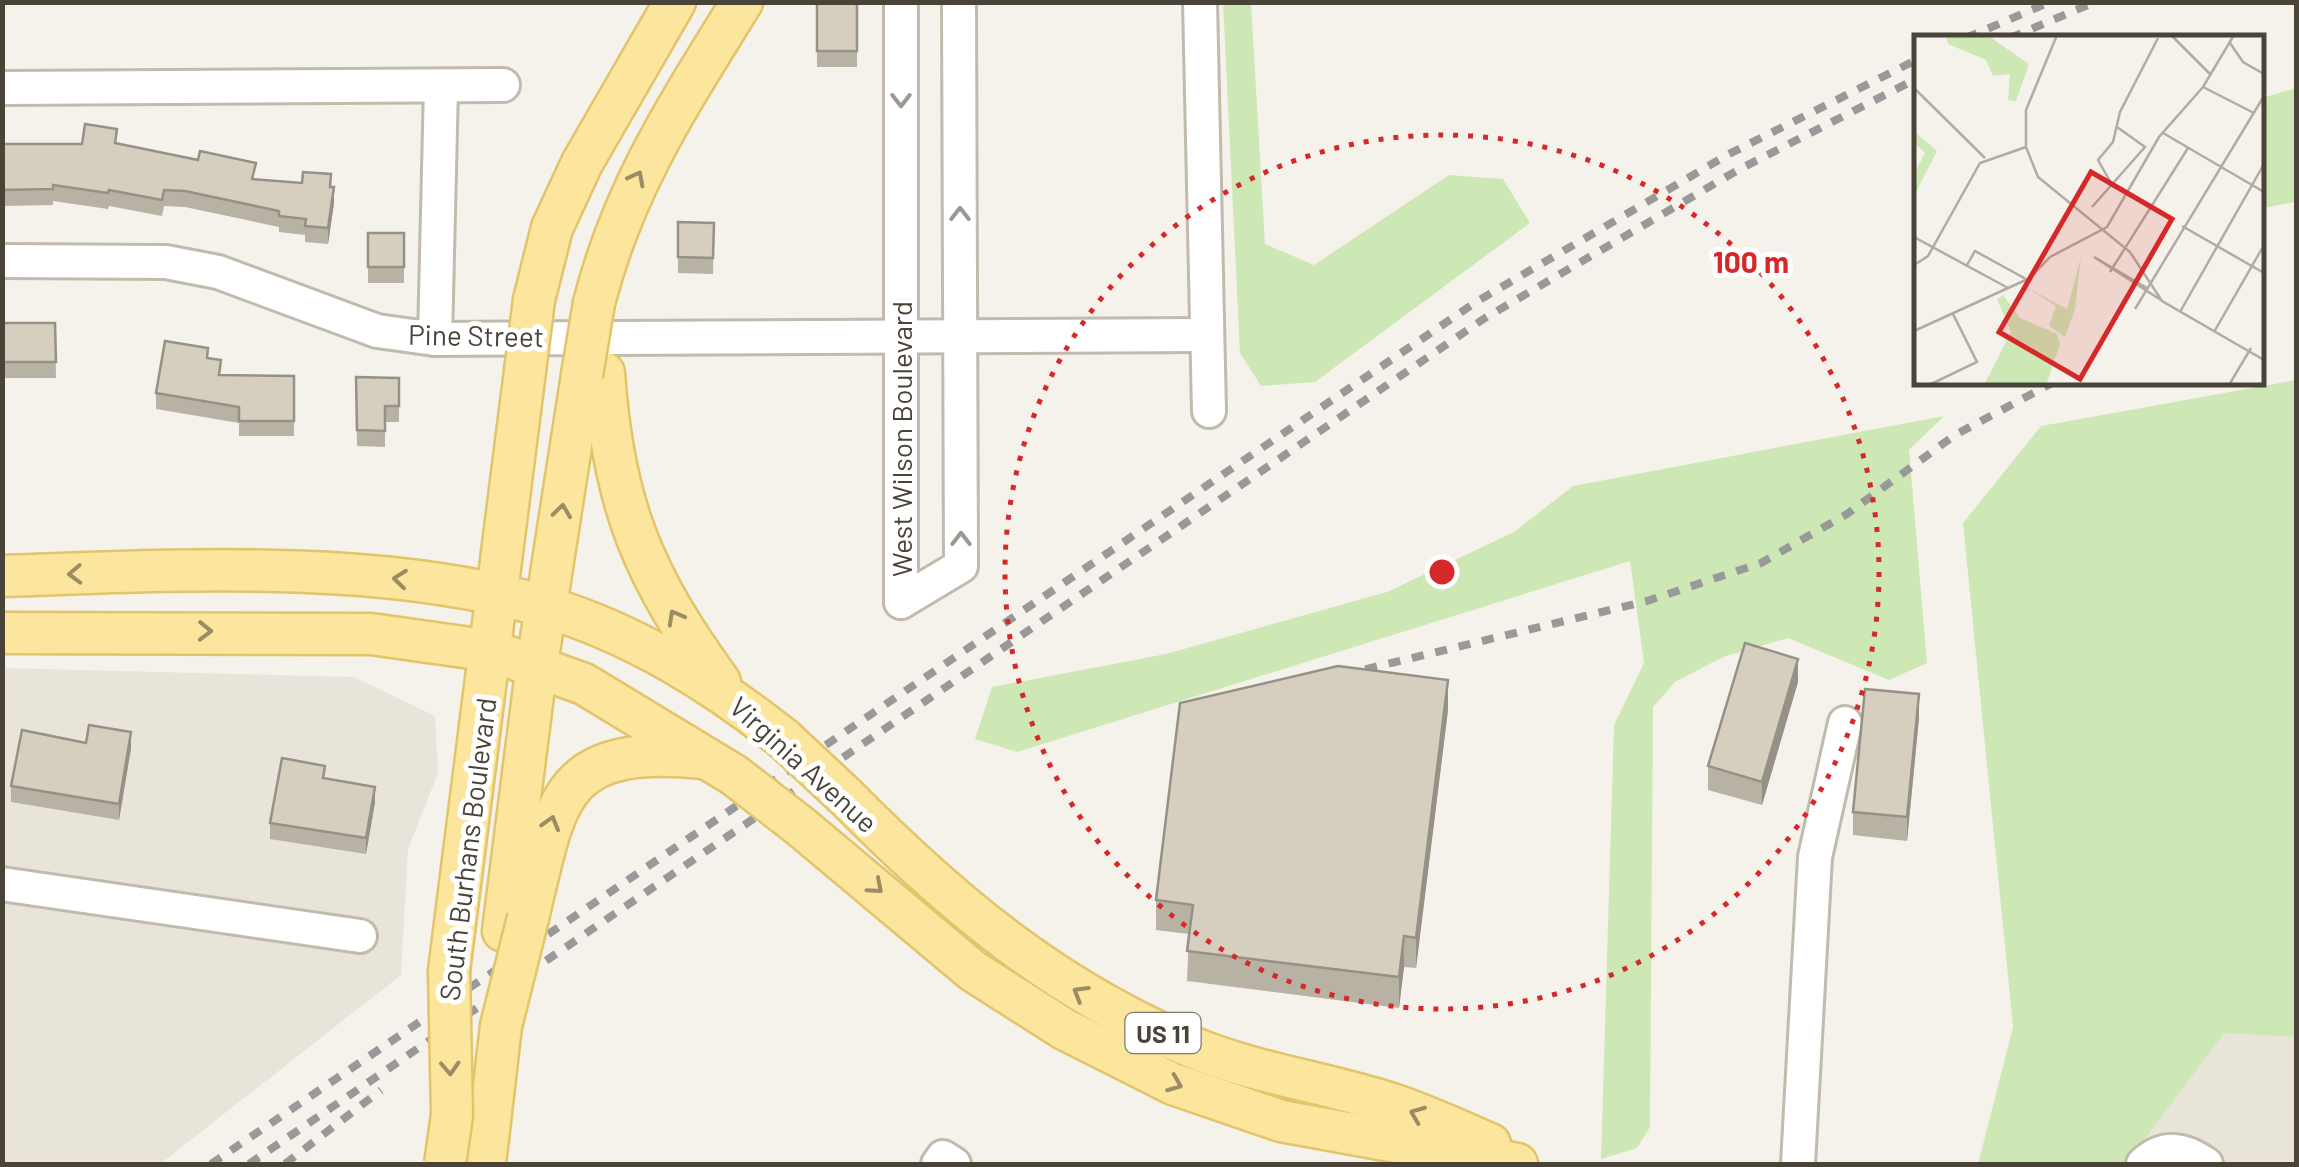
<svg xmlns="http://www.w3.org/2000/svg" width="2299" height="1167" font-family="Barlow,sans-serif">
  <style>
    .residential { fill: #e9e4d9 }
    .green { fill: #cee8b5 }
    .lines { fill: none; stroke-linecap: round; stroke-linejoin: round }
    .minor-casing { stroke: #c0bbad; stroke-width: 38 }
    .major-casing { stroke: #e2c46b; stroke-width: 45 }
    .minor { stroke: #fff; stroke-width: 32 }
    .major { stroke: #fce59c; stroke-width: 40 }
    .rail { stroke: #999; stroke-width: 8; stroke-dasharray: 12 12; stroke-linecap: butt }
    .major-bridge-casing { stroke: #e2c46b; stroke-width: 45; stroke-linecap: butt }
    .major-bridge { stroke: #fce59c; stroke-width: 40 }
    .wall { fill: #b8b2a5 }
    .shaded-wall { fill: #969186 }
    .building { fill: #d6cfc0; stroke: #969186; stroke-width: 2.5 }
    .oneway { stroke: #9b9892 }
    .oneway2 { stroke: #9a8c65 }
    .ring { fill: none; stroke: #d62828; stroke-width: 5; stroke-dasharray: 5 10 }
    .labels { text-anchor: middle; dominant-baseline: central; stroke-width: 10; stroke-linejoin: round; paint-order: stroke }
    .shield { fill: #fff; stroke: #807b74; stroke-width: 2.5 }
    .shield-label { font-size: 25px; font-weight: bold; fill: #494338 }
    .street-label { font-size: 28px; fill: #494338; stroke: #fff }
    .inset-road { fill: none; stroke: #b0aca3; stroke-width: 2.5 }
    .view { fill: #d62828; fill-opacity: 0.15; stroke: #d62828; stroke-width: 5 }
    .inset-edge { fill: none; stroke: #494338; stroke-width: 5 }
    .centre { fill: #d62828; stroke: #fff; stroke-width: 5 }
    .ring-label { font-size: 30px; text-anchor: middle; font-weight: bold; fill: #d62828; stroke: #fff; stroke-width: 10; stroke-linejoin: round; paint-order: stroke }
  </style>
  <rect width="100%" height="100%" fill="#f5f2eb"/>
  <g class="residential">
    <polygon points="3,668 354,677 435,716 438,773 408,849 401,975 160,1164 3,1164"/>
    <polygon points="2224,1032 2296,1037 2296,1164 2126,1164"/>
  </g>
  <g class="green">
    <polygon points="1223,3 1251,3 1265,244 1314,265 1449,175 1503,179 1530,223 1315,382 1261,386 1240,353"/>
    <polygon points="2296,88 2296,202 2262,208 2262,98"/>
    <polygon points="2296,380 2296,1037 2224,1033 2126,1164 1978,1164 2013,1027 1963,523 2041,426"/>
    <polygon points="1944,416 1909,450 1927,663 1889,680 1788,638 1723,657 1675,682 1653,707 1650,1127 1637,1148 1601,1159 1614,725 1644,663 1630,561 1017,752 975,739 992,687 1166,654 1387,592 1514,532 1573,486"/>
  </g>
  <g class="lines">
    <g class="minor-casing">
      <g id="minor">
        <polyline points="1200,2 1209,411"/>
        <polyline points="2,88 503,85"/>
        <polyline points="2,261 166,262 218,272 377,331 435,339 1205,335"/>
        <polyline points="435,339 441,86"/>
        <polyline points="901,602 961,566 959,2"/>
        <polyline points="901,602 901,2"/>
        <polyline points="2,884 360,936"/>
        <polyline points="938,1164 943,1157 954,1164"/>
        <polyline points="1798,1164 1815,857 1845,723"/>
        <path d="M2143,1164C2164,1145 2183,1148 2206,1164"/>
      </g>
    </g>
    <g class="major-casing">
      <g id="major">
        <polyline points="534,300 552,228 582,163 675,2"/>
        <path d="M594,303C624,186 679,104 742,2"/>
        <path d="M604,373C613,504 643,576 720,682"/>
        <path d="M2,576C173,570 383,558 546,607C635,634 712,682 784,739"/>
        <polyline points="2,633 371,634 492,651 584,684 734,775"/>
        <path d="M845,796C950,902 1054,990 1194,1048C1260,1075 1331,1083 1398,1106C1429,1117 1460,1131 1490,1144"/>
        <polyline points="800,826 973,971 1064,1029 1173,1084 1281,1121 1517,1164"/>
        <path d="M528,918C557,797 558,744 703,758"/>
        <polyline points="503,931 537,664 582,375"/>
        <polyline points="449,971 525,371"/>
        <polyline points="485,1164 501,1026"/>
      </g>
    </g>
    <use href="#minor" class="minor"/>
    <use href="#major" class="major"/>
    <g class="rail">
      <polyline points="1966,38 2050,2"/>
      <polyline points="2010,38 2095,2"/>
      <polyline points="1342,675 1647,601 1761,563 1847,514 1955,435 2054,382"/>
      <polyline points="211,1164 1476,302 1729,154 1916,60"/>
      <polyline points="249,1164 1485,318 1738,170 1916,79"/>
      <polyline points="285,1164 381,1090"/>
    </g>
    <g class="major-bridge-casing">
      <g id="major-bridge">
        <polyline points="525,371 534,300"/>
        <polyline points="582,375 594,303"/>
        <polyline points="784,739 845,796"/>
        <polyline points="734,775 800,826"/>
        <polyline points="501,1026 528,918"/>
        <polyline points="445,1164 452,1115 449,971"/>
      </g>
    </g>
    <use href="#major-bridge" class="major-bridge"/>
  </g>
  <g class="wall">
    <rect x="817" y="2" width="40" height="65"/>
    <polygon points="2,144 117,144 256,179 331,187 334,203 328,244 305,242 305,235 279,232 279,227 185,207 164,206 162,216 109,206 108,209 53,201 53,205 2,206"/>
    <polygon points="678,222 714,223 713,274 678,273"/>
    <rect x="368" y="233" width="36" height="50"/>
    <polygon points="2,323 55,323 56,378 2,378"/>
    <polygon points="208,358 221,375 294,376 294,436 239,436 239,423 156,409 156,393"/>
    <polygon points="356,377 399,378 399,422 385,422 385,447 357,446"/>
    <polygon points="1798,682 1762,805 1708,790 1708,766"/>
    <polygon points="1448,710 1416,968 1404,967 1399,1008 1187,981 1189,934 1156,930 1156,900"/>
    <polygon points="1919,718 1907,841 1853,835 1853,812"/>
    <polygon points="86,743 131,748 119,820 11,802 11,786"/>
    <polygon points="325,778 375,802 366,854 270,839 270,823"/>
  </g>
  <g class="shaded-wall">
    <polygon points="334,187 334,203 328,244 328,228"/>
    <polygon points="1798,659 1798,682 1762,805 1762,782"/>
    <polygon points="1448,680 1448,710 1416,968 1416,938"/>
    <polygon points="1919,694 1919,718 1907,841 1907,817"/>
    <polygon points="131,732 131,748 119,820 119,804"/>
    <polygon points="375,787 375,802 366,854 366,838"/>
    <polygon points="1404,936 1404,967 1399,1008 1399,977"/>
  </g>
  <g class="building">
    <rect x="817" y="2" width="40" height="49"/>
    <polygon points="85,124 117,129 115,143 198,160 200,151 256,163 252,179 302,183 303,172 331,174 330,187 334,187 328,228 305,226 306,219 279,216 279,211 185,191 164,190 162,200 109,190 108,193 53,185 53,189 2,190 2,144 82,144"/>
    <polygon points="678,222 714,223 713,258 678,257"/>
    <rect x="368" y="233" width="36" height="34"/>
    <polygon points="2,323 55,323 56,362 2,362"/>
    <polygon points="165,341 208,348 207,358 221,360 219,375 294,376 294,421 239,421 239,407 156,393"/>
    <polygon points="356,377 399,378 399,406 385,406 385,431 357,430"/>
    <polygon points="1745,643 1798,659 1762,782 1708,766"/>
    <polygon points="1338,666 1448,680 1416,938 1404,936 1399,977 1187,951 1193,905 1156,900 1180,703"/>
    <polygon points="1865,689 1919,694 1907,817 1853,812"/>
    <polygon points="89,725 131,732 119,804 11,786 22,730 86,743"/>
    <polygon points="282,758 325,766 323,778 375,787 366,838 270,823"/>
  </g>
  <defs><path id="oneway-chevron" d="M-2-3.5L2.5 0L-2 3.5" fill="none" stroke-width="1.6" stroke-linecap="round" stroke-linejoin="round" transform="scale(2.5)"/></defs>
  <g class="oneway">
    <use href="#oneway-chevron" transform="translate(901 100) rotate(90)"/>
    <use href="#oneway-chevron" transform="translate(960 214) rotate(-90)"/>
    <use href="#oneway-chevron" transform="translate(961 539) rotate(-90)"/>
  </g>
  <g class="oneway2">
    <use href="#oneway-chevron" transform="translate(637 178) rotate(-62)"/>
    <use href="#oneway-chevron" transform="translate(562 511) rotate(-82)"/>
    <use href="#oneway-chevron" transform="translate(75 574) rotate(178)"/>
    <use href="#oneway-chevron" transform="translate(400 579) rotate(-174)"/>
    <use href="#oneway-chevron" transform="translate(675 617) rotate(-119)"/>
    <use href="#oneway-chevron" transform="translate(205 631) rotate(1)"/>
    <use href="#oneway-chevron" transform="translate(551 823) rotate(-74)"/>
    <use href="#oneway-chevron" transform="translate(876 887) rotate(41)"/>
    <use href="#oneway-chevron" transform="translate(1080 993) rotate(-149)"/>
    <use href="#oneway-chevron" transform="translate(450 1068) rotate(87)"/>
    <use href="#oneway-chevron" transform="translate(1175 1084) rotate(22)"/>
    <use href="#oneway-chevron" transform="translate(1417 1114) rotate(-158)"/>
  </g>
  <circle class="ring" cx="1442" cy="572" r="437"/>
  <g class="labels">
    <rect class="shield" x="1125.5" y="1013" width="75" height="40" rx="8"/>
    <g class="shield-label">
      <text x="1163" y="1033">US 11</text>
    </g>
    <g class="street-label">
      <text transform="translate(476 335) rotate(1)">Pine Street</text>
      <text transform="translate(901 439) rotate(-90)">West Wilson Boulevard</text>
      <text transform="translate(804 764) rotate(42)">Virginia Avenue</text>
      <text transform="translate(467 849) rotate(-83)">South Burhans Boulevard</text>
    </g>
  </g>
  <g transform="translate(1914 35)">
    <rect width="350" height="350" fill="#f5f2eb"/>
    <path d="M32,0H73L115,29L102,66L94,65L96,39L79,41L72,25L34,9ZM0,96L23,116L0,161V139L11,118L0,108ZM167,222L161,274L151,302L135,291L142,271L112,252L153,274ZM89,260L106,283L143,299L146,309L132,350H70L97,297L83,264Z" fill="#cee8b5"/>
    <path class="inset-road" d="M143,0L112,75V112L124,142L216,217L248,266L350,325M257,0L297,40M316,8L329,27L350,39M289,52L340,78M0,53L71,123M249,98L350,157M197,148L184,125L199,107L206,77L244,3M178,172L231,112L203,92M268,191L350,238M0,202L94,253M180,222L247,265M180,222L233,253M0,230L14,221L66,128L112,112M53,230L61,216L112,244M196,237L274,113M114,245L136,222L193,192L245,102L289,52L320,0M221,274L350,61M266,277L350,129M0,296L116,243M300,297L350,210M15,350L63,327L39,279M315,350L337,313"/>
    <path class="view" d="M177,137L258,184L166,344L85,297Z"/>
    <rect width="350" height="350" class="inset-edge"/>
  </g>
  <circle cx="1442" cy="572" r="15" class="centre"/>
  <g class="ring-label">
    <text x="1751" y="273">100 m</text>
  </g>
  <rect width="2299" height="1167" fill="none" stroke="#494338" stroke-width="10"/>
</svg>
